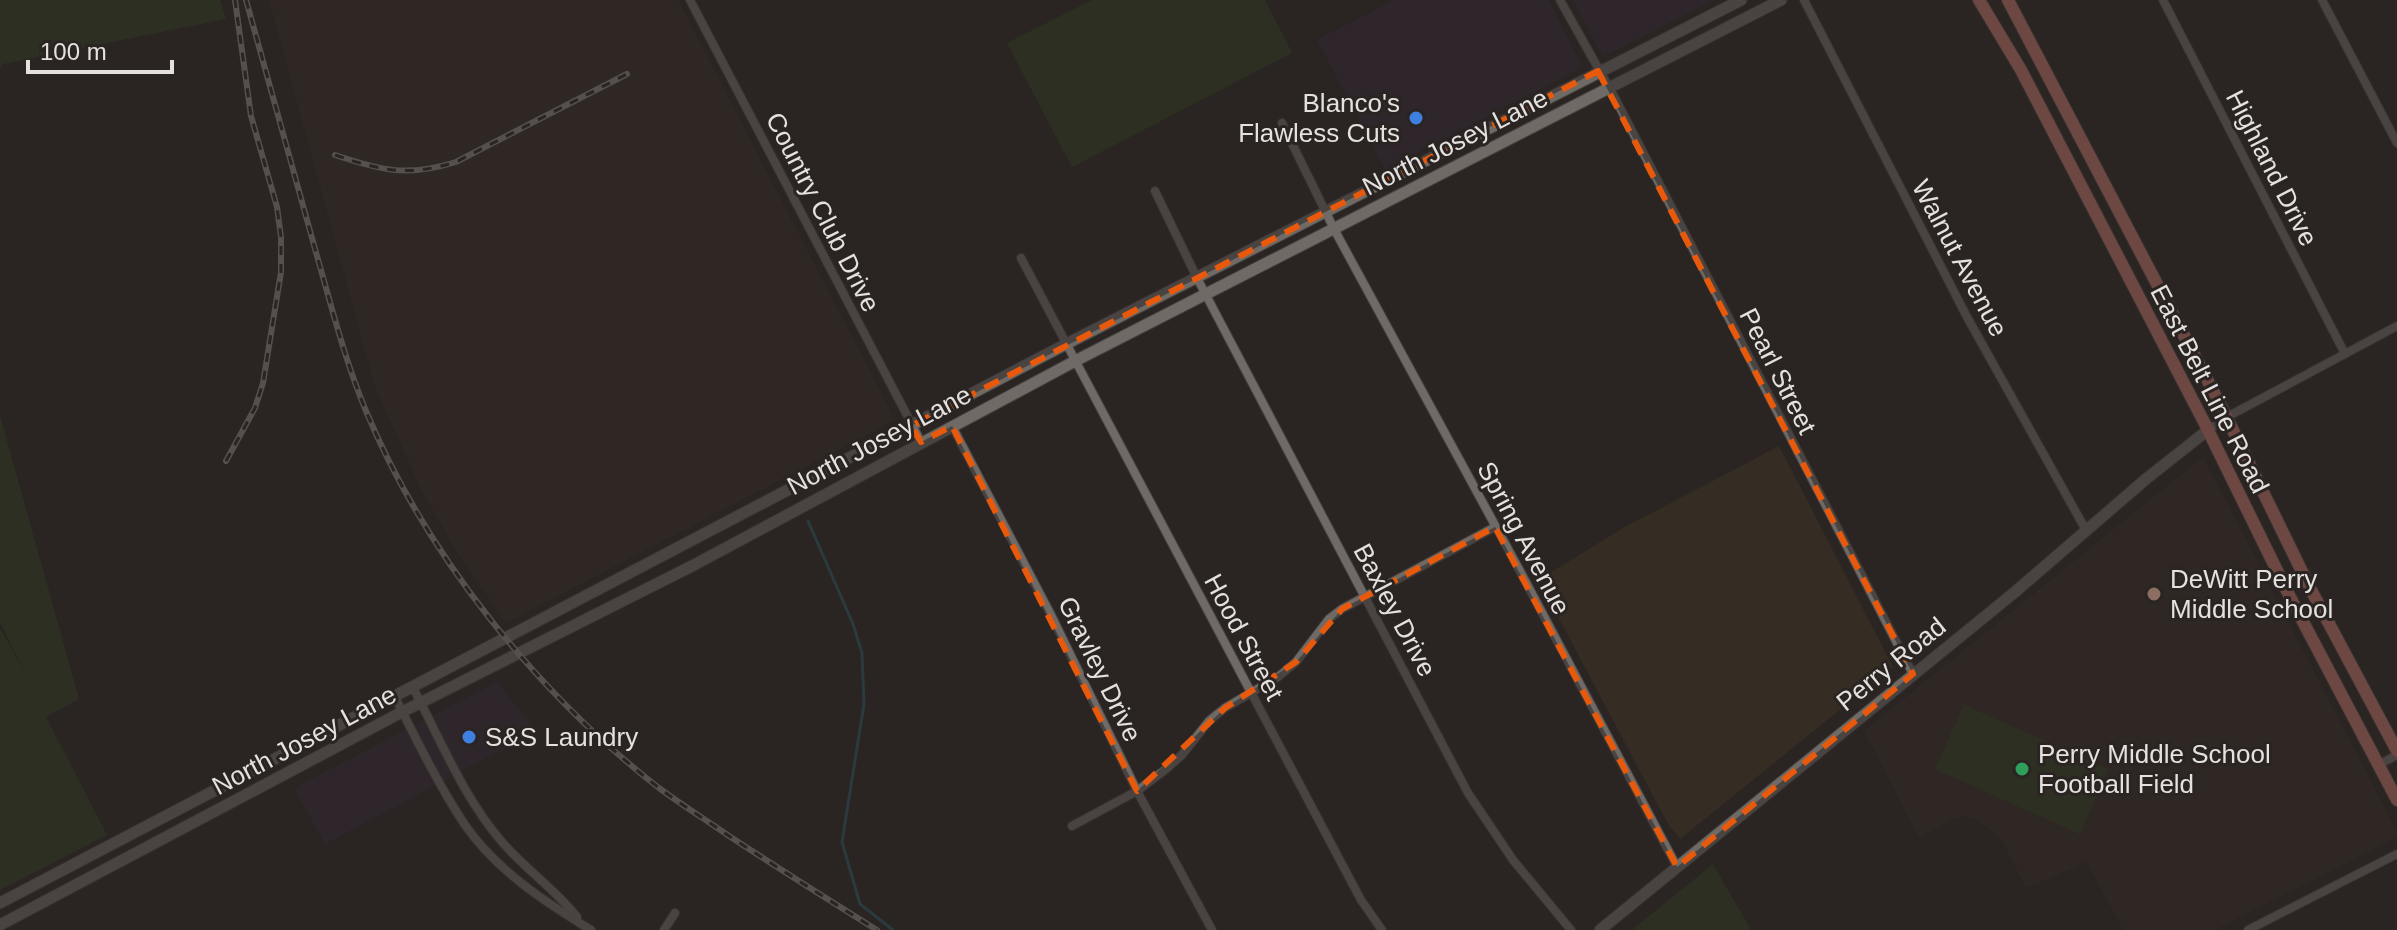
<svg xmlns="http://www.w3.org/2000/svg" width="2397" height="930" font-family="Arial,sans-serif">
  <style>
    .commercial { fill: #342937 }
    .built { fill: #352c24 }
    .green { fill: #343d24 }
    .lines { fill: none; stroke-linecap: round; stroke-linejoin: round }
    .stream { stroke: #295763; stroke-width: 3 }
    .street-casing { stroke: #45413e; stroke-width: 10 }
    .secondary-casing { stroke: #45413e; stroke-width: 13 }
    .primary-casing { stroke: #45413e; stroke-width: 14 }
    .street { stroke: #6f6a66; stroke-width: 8 }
    .secondary { stroke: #6f6a66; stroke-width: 11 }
    .primary { stroke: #bf7269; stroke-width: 12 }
    .rail-casing { stroke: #8a8683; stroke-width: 6 }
    .rail { stroke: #2a2522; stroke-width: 3; stroke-dasharray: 9; stroke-linecap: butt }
    .marked { fill: none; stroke: #e8590c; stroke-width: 6; stroke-dasharray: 16 10; stroke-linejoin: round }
    .shop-dot { fill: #3f7fe0; stroke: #2a2522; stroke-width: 3 }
    .education-dot { fill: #8d6e63; stroke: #2a2522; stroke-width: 3 }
    .leisure-dot { fill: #2e9e5b; stroke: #2a2522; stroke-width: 3 }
    .labels { text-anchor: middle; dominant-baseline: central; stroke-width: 6; stroke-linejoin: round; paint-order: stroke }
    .poi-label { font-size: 26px; fill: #e5e1df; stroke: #2a2522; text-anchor: start }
    .street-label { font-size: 26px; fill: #e5e1df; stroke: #2a2522 }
  </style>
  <rect width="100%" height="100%" fill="#2a2522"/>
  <g class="commercial">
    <polygon points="1394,0 1548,0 1583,67 1385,169 1317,40"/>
    <polygon points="1573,0 1714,0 1603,57"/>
    <polygon points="497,682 537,731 325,844 294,788"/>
  </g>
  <g class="built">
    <polygon points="269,0 678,0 895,420 506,623 454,547 421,489 375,387"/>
    <polygon points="1779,446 1893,667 1680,839 1668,824 1554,609 1542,578 1621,529"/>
    <polygon points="2203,457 2397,832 2397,837 2215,930 2123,930 2087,862 2026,888 2001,839 1977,820 1964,816 1951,820 1919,837 1864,731"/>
  </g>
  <g class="green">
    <polygon points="0,0 220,0 226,19 3,64 0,68"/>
    <polygon points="1092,0 1265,0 1292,53 1072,167 1007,43"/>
    <polygon points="0,416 79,699 46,717 107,835 0,890 0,628 27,677 0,622"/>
    <polygon points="1964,705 2108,769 2080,834 1935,769"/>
    <polygon points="1713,864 1751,930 1632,930"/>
  </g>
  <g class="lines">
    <polyline class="stream" points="808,521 853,624 862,653 864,704 842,842 860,904 893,930"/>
    <g class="street-casing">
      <g id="street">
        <polyline points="690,0 921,442"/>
        <polyline points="1560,0 1616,100 1913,674"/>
        <polyline points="1804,0 1967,317 2087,532"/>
        <polyline points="2163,0 2345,354"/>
        <polyline points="2322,0 2397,143"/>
        <polyline points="1282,123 1334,229 1521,573 1677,867"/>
        <polyline points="1155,191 1197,278 1468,793 1513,860 1571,930"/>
        <polyline points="1021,258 1361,900 1382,930"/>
        <polyline points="952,426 1050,613 1137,791 1212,930"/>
        <polyline points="2208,430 2227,417 2397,326"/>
        <path d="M412,686C440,738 463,797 502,842C525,869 555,889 577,917"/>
        <path d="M394,695C415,737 439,786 465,825C496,870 545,902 591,930"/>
        <polyline points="2378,765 2397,755"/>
        <polyline points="1072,826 1137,791 1165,770 1182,755 1209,721 1225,708 1278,677 1296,662 1329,619 1342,609 1495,527"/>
        <polyline points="664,930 675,913"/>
        <polyline points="2248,930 2397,854"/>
      </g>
    </g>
    <g class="secondary-casing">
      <g id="secondary">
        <polyline points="0,903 1068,343 1741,0"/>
        <polyline points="0,925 402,712 692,566 1077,360 1781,0"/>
        <polyline points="1600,930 2015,592 2146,479 2208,430"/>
      </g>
    </g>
    <g class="primary-casing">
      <g id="primary">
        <polyline points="1979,0 2021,70 2204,422 2290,597 2397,800"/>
        <polyline points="2008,0 2222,408 2310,588 2397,751"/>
      </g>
    </g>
    <use href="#street" class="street"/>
    <use href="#secondary" class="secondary"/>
    <use href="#primary" class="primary"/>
    <g class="rail-casing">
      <g id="rail">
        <path d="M246,0C270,85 293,171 317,256C332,308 345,361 366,411C426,555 537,693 659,788C682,805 706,820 729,836C778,868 827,899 877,930"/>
        <path d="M335,155C383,171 407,177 456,162L627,74"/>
        <polyline points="226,461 255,408 263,383 281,272 281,237 277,207 251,116 235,0"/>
      </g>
    </g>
    <use href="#rail" class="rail"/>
  </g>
  <path d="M0 0H2397V930H0ZM1598,71L1913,674L1677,867L1495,527L1342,609L1296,662L1225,708L1137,791L952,426L921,442L911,426Z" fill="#2a2522" fill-opacity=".55" fill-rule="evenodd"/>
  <path class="marked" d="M1598,71L1913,674L1677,867L1495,527L1342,609L1296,662L1225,708L1137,791L952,426L921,442L911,426Z"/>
  <g class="shop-dot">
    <circle cx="1416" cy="118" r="8"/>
    <circle cx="469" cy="737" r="8"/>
  </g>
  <circle class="education-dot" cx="2154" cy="594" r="8"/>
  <circle class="leisure-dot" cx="2022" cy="769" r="8"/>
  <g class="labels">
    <g class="poi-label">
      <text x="1400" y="103" text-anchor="end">Blanco's<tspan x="1400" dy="30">Flawless Cuts</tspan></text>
      <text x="2170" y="579">DeWitt Perry<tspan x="2170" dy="30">Middle School</tspan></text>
      <text x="485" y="737">S&amp;S Laundry</text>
      <text x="2038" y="754">Perry Middle School<tspan x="2038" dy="30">Football Field</tspan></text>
    </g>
    <g class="street-label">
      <text transform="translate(1455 142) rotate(-27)">North Josey Lane</text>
      <text transform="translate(2272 168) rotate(63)">Highland Drive</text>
      <text transform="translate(823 212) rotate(63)">Country Club Drive</text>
      <text transform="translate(1960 258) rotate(62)">Walnut Avenue</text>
      <text transform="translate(1778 371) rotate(63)">Pearl Street</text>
      <text transform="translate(2210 389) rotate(63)">East Belt Line Road</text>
      <text transform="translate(879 440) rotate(-28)">North Josey Lane</text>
      <text transform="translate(1524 538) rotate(62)">Spring Avenue</text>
      <text transform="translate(1395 610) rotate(62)">Baxley Drive</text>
      <text transform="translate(1244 637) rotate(62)">Hood Street</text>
      <text transform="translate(1891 664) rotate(-39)">Perry Road</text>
      <text transform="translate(1100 669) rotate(64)">Gravley Drive</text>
      <text transform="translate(304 740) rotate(-28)">North Josey Lane</text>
    </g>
  </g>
  <path d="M28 60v12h144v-12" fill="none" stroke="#e5e1df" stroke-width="4"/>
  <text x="40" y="60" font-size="24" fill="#e5e1df" stroke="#2a2522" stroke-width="6" paint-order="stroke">100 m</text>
</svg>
